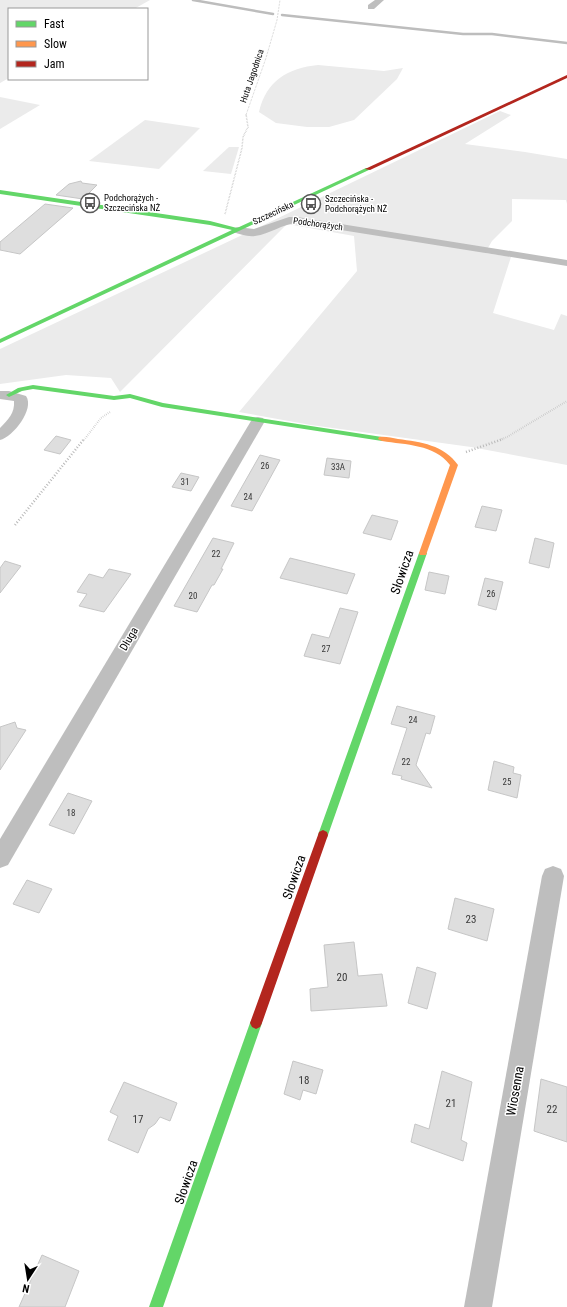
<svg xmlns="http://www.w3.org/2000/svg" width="567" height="1307" font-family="'Roboto Condensed',sans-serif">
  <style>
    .green { fill: #ebebeb }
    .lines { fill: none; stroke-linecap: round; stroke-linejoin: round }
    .stream { stroke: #bdbdbd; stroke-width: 2.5 }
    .building { fill: #dedede; stroke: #c6c6c6 }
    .path-far3 { stroke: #b9b9b9; stroke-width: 1; stroke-dasharray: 0.5 1; stroke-linecap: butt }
    .path-far2 { stroke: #b9b9b9; stroke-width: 1.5; stroke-dasharray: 0.5 1; stroke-linecap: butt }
    .path-far1 { stroke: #b9b9b9; stroke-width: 2; stroke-dasharray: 0.5 1.5; stroke-linecap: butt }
    .path { stroke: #b9b9b9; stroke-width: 2.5; stroke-dasharray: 1 2; stroke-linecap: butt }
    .street { fill: #bebebe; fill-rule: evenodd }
    .fast { fill: #63d668; fill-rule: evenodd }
    .slow { fill: #ff974d; fill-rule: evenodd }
    .jam { fill: #b3261e; fill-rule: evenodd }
    .labels { text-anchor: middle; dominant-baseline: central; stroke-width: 3; stroke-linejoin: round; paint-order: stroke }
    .far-street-label { font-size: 9px; fill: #000; stroke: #fff }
    .far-poi-label { font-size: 9px; fill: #000; stroke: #fff; text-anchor: start }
    .number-label { font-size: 9px; fill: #383838 }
    .street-label { font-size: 11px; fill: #000; stroke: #fff }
    .near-number-label { font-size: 11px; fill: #383838 }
    .near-street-label { font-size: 13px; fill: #000; stroke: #fff }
  </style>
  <rect width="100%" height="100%" fill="#fff"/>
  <g class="green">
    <polygon points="0,0 150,0 134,9 9,9 9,78 0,83"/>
    <path d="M318,65L384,71L403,68L397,79L354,120L329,127H307L276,123L259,112C266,81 288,68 318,65Z"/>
    <polygon points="0,97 40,105 0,129"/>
    <polygon points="500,111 511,115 465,144 525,152 567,159 567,204 566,200 512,199 512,221 492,241 485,253 511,257 493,313 554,330 561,314 567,316 567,465 471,447 311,425 239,412 357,271 354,236 287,224 120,392 111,378 66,375 0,384 0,349 270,222"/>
    <polygon points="145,120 200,128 159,169 89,161"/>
    <polygon points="229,147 239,147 231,174 203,171"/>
  </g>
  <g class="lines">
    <g class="stream">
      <polyline points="193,0 273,14"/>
      <polyline points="282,15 463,34 492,34 567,43"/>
    </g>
  </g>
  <g class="building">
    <polygon points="81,181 82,183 97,185 83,199 56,195 69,184"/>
    <polygon points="45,204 73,208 20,254 0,250 0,242"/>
    <polygon points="56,436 71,440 60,454 44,450"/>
    <polygon points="260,455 280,460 252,511 231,506"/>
    <polygon points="327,458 351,461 349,478 324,475"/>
    <polygon points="181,473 199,477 191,491 172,487"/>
    <polygon points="482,506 502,510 496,531 475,527"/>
    <polygon points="372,515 398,521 391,540 363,533"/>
    <polygon points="213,538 234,543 221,569 223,569 214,585 212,585 197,612 174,606"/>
    <polygon points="535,538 554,543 549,568 529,563"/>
    <polygon points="290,558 355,574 347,594 280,578"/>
    <polygon points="5,561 21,566 0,593 0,568"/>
    <polygon points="109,569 131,574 104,612 79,606 87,594 77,592 89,574 103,578"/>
    <polygon points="429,572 449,576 445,594 425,590"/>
    <polygon points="485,578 503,582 496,610 478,605"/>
    <polygon points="340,608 358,612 340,664 304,656 312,634 329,638"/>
    <polygon points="397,706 435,716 430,734 426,733 416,765 432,788 401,779 402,776 392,774 407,728 391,724"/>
    <polygon points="15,722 17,728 26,730 0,770 0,727"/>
    <polygon points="494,761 514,767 513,773 521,775 517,798 488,790"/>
    <polygon points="68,793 92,801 74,834 49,825"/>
    <polygon points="27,880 52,889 39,913 13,904"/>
    <polygon points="455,898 494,909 487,941 448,929"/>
    <polygon points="354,942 358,976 382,974 387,1006 311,1011 310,989 328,987 324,945"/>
    <polygon points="417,967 436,973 427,1009 408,1003"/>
    <polygon points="293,1061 323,1070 316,1094 303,1090 300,1100 284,1094"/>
    <polygon points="442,1071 472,1082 461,1140 467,1143 463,1161 411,1142 415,1124 429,1129"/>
    <polygon points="541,1079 567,1087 567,1142 534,1131"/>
    <polygon points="124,1082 177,1103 170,1121 160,1117 155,1124 148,1129 138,1153 108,1140 118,1116 110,1112"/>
    <polygon points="42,1255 79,1271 65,1307 19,1307"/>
  </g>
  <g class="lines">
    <polyline class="path-far3" points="246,115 266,58 277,20 280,0"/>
    <polyline class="path-far2" points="225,214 242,148 243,137 248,127 246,114"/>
    <g class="path-far1">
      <polyline points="84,440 101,418 110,412"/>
      <polyline points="500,440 507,437 567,401"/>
    </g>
    <g class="path">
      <polyline points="466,452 503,439"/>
      <polyline points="15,525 84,439"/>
    </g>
    <g class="street">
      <polygon points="375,0 384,0 374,9 368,9 368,5"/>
      <path d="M289,217H297L567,260V266L297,223C282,224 270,234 255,236C247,237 240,234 233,232L231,230L237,227L254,229Z"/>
      <path d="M0,391H9L26,396C35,409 13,437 0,440V428C8,420 15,413 14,401L0,399Z"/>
      <polygon points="258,417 263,418 265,421 8,865 0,868 0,839 251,421 253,418"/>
      <polygon points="553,866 561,869 564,876 492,1307 464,1307 542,876 545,869"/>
    </g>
    <g class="fast">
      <polygon points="366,168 371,169 0,343 0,339 232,230 210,225 0,194 0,190 210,221 237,228"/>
      <polygon points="33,385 114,396 130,394 163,403 382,437 386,439 382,441 162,407 130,398 114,400 33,389 22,391 9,397 6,395 18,388"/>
      <polygon points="423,550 427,553 328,835 327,838 323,840 319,838 318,835 419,553"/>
      <polygon points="256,1017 260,1019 262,1023 163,1307 149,1307 250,1023 252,1019"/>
    </g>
    <path class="slow" d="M379,437C385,436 392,438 398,439C421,442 444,445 458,465L426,555H420L419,553L450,465C434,444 406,445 382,441L378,439Z"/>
    <g class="jam">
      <polygon points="567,75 567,78 370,170 365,169"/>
      <polygon points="323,830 327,832 328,835 262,1023 260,1027 256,1029 252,1027 250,1023 318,835 319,832"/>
    </g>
  </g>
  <defs>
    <g id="bus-ring" transform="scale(1)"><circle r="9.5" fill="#fff" stroke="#595959" stroke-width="1.5"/><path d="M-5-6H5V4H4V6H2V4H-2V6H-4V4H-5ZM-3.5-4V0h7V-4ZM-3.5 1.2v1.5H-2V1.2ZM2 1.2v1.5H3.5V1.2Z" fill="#595959"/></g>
  </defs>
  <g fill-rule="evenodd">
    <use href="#bus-ring" x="90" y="203"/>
    <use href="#bus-ring" x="311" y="204"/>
  </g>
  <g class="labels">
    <g class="far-street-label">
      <text transform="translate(252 76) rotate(-71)">Huta Jagodnica</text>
      <text transform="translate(273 213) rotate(-25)">Szczecińska</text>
      <text transform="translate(318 224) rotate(8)">Podchorążych</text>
    </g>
    <g class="far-poi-label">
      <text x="104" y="198">Podchorążych -<tspan x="104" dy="10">Szczecińska NŻ</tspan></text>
      <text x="325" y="199">Szczecińska -<tspan x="325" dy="10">Podchorążych NŻ</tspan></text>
    </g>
    <g class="number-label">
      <text x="265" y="466">26</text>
      <text x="338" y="467">33A</text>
      <text x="185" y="482">31</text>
      <text x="248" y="497">24</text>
      <text x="216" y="554">22</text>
      <text x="491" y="594">26</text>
      <text x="193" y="596">20</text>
      <text x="326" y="649">27</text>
      <text x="413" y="720">24</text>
      <text x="406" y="762">22</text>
      <text x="507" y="782">25</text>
      <text x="71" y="813">18</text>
    </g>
    <g class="street-label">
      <text transform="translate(129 639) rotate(-60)">Długa</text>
    </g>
    <g class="near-number-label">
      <text x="471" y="919">23</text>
      <text x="342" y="977">20</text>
      <text x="304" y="1080">18</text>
      <text x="451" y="1103">21</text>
      <text x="552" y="1109">22</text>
      <text x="138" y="1119">17</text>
    </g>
    <g class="near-street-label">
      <text transform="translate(402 572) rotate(-71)">Słowicza</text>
      <text transform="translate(294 877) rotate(-71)">Słowicza</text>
      <text transform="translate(515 1091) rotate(-80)">Wiosenna</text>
      <text transform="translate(186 1182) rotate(-71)">Słowicza</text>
    </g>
  </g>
  <rect x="8" y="8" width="140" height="72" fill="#ffffff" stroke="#999999"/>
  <rect x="16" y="21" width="20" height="6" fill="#63d668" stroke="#999999"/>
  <text x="44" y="28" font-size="12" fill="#000000">Fast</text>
  <rect x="16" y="41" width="20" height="6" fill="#ff974d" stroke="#999999"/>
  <text x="44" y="48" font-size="12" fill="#000000">Slow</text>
  <rect x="16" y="61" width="20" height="6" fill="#b3261e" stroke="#999999"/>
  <text x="44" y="68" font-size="12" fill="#000000">Jam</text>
  <g transform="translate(28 1279) rotate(192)" stroke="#ffffff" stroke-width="3" paint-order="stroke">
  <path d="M0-3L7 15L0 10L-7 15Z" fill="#000000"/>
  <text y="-6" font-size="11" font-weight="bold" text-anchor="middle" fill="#000000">N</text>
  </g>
</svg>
